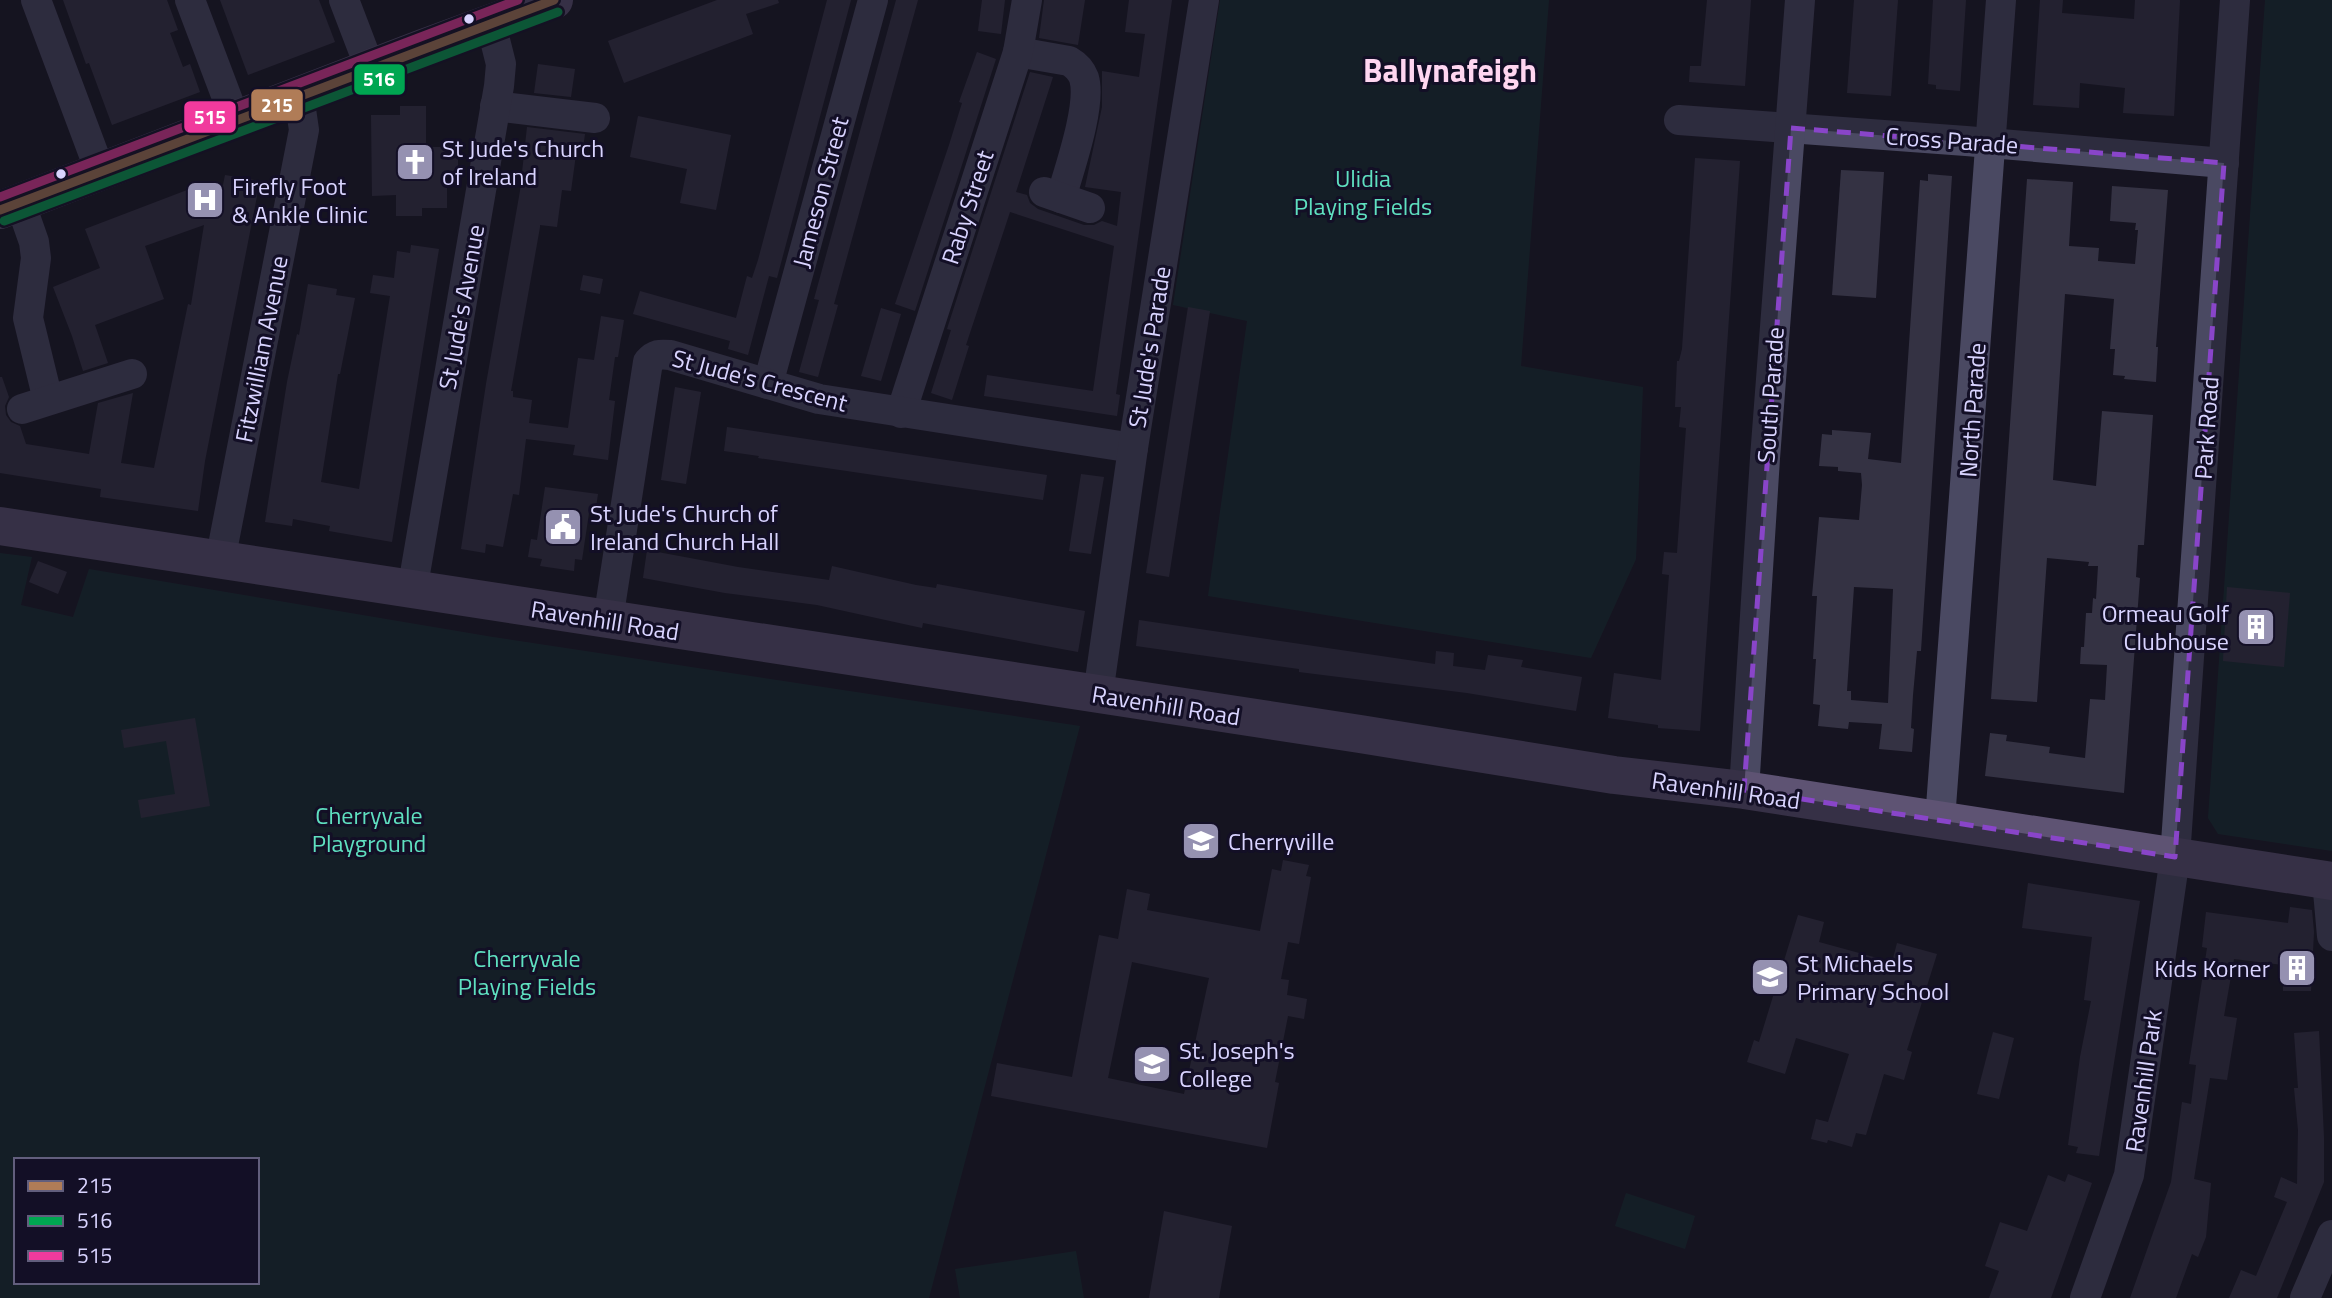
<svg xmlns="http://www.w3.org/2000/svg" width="2332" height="1298" font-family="'Titillium Web',sans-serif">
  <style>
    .green { fill: #132c2d; fill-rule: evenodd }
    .building { fill: #343243; fill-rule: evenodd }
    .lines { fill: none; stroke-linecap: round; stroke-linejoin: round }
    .minor { stroke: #4a4962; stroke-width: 30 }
    .major { stroke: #5e5373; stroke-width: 38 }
    .bus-1-casing { stroke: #130f26; stroke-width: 14 }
    .bus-2-casing { stroke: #130f26; stroke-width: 14 }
    .bus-3-casing { stroke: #130f26; stroke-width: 14 }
    .bus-1 { stroke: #b07c57; stroke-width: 9 }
    .bus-2 { stroke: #00a651; stroke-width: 9 }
    .bus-3 { stroke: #f13a9d; stroke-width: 9 }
    .marked { fill: none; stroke: #8945c9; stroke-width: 5; stroke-dasharray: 14 9; stroke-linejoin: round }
    .bus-dot { fill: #d9d4ff; stroke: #130f26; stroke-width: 2.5 }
    .labels { text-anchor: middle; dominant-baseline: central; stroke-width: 6; stroke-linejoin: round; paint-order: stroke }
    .street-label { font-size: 24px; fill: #d9d4ff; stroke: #130f26 }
    .poi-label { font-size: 24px; fill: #d9d4ff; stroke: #130f26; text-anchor: start }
    .park-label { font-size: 24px; fill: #5fe0c0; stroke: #130f26 }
    .district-label { font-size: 32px; font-weight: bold; fill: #ffd6f0; stroke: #130f26 }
    .line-badge { stroke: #130f26; stroke-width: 2.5 }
    .badge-label { font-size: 19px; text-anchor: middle; font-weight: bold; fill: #fff }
  </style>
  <rect width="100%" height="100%" fill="#161421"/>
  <g class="green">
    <polygon points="1220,0 1549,0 1521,366 1643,387 1636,559 1591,658 1208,596 1247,321 1173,305"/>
    <polygon points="2265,0 2332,0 2332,851 2218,834 2208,818"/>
    <path d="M0,553L32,557L21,605L73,617L89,569L493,637L1080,726L929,1298H0ZM16,1160H257V1282H16Z"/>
    <polygon points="1626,1193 1695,1216 1685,1249 1615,1226"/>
    <polygon points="1076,1251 1084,1298 960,1298 955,1269"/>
  </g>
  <g class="building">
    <polygon points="63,0 167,0 178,30 170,33 183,67 190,64 200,92 112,125 89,63 86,64"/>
    <polygon points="220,0 319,0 335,42 248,75"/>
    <polygon points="717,0 778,0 779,3 746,14 753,34 624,83 608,41"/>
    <polygon points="827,0 851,0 777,278 769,276 748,355 728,349 730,341 633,314 640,291 736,318 747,276 752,278 758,260"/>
    <polygon points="896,0 918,0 834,304 838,305 818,377 799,372 819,300 814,299"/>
    <polygon points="982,0 1005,0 1001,34 978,31"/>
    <polygon points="1044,0 1085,0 1078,45 1039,38"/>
    <polygon points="1129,0 1172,0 1116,394 1120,395 1117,416 984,396 987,375 1093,391 1114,246 1010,212 966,345 969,346 952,400 931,393 951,330 947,329 1030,72 1053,77 1016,192 1027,195 1030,203 1038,209 1084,225 1094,225 1102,221 1117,226 1121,192 1085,187 1102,107 1102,71 1139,77 1145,34 1125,32"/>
    <polygon points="1707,0 1751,0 1745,86 1689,82 1690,66 1701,66"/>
    <polygon points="1854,0 1898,0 1891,96 1847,93"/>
    <polygon points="1933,0 1966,0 1960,91 1936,89 1936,85 1928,84"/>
    <polygon points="2040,0 2063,0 2062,13 2134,19 2135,0 2180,0 2174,116 2123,113 2125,88 2080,83 2079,108 2033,105"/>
    <polygon points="977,52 996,59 915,311 895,304 949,145 962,103 959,102"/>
    <polygon points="538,64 575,69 571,97 534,93"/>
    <polygon points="400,106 426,106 426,147 458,147 458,177 447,177 447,208 422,208 422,216 396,216 396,195 372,196 371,115 400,115"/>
    <polygon points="638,116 731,135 716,210 680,203 687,169 630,157"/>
    <polygon points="527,127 585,134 583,148 577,147 571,191 562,190 557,227 540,225 540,227 511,391 513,391 513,397 532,400 529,423 568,428 578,358 594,360 601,316 624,320 618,357 615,357 609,400 615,401 608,460 573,455 575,445 526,439 519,495 513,494 503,547 486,544 485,553 461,549 486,384 520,191"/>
    <polygon points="1695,158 1740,161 1700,731 1658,728 1658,725 1608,718 1614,673 1661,680 1669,575 1662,574 1664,552 1677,553 1686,428 1679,427 1681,407 1675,407 1677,361 1679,361 1682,349"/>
    <polygon points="1841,170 1884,172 1876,298 1832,295"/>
    <path d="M1928,174L1952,176L1921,651H1917L1913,695L1911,728L1914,729L1912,752L1879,749L1882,724L1849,722L1848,729L1818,726L1820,705L1813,704L1816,659H1813L1817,596H1812L1819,517L1859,520L1862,485L1861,473L1838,471V467L1819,466L1822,434L1832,435V430L1871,433L1868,459L1901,463L1920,180L1928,181ZM1854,587L1893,589L1888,703L1851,700V691H1847Z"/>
    <polygon points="225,175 260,181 205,461 198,511 100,497 101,489 0,473 0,377 2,377 9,397 5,406 6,415 11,422 20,426 26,444 89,454 98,403 133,393 121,463 154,468 188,304 191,305 204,225 145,246 164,299 95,325 108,363 83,371 72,336 53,287 100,268 85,229 208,182 223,185"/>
    <polygon points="2027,179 2073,182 2069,246 2099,248 2098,261 2135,264 2138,230 2135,230 2136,223 2110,221 2112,186 2168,190 2156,347 2158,347 2156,382 2124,379 2125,376 2113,375 2115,349 2110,349 2114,299 2065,294 2053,480 2096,486 2102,411 2153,415 2144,545 2138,545 2136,577 2140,578 2124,793 1985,776 1990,733 2007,735 2006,741 2050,747 2049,753 2085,758 2090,699 2105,700 2107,665 2080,664 2081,647 2084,647 2086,613 2092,613 2093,598 2096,599 2098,566 2088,566 2089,562 2047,558 2037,702 1991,699"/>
    <polygon points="411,245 439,249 392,542 329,531 330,526 293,519 292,526 265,522 287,382 297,334 299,335 308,284 337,289 336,295 355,298 340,374 338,374 321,482 359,489 390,296 370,293 373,275 394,278 397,251 410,253"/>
    <polygon points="583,275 603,279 600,294 580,290"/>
    <polygon points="1188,307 1210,311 1169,577 1146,573"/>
    <polygon points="881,308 901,314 881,381 861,376"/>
    <polygon points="675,387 701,392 686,484 661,480"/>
    <polygon points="727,427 1047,475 1043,500 758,458 759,456 724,451"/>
    <polygon points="1081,474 1104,477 1091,554 1069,551"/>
    <polygon points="545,487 598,494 595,514 589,513 582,560 575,559 574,571 540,566 542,559 528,557 531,539 537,540"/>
    <polygon points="647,550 738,567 829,580 832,566 916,585 936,588 937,584 1085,611 1078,652 923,623 922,628 817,605 725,593 643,578"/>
    <polygon points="38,561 67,572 58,594 29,582"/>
    <polygon points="2227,587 2290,593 2284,667 2223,661"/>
    <polygon points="1139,620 1435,664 1436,651 1454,653 1453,666 1485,670 1488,655 1523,660 1521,667 1582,677 1576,711 1467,693 1299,672 1299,669 1136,646"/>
    <polygon points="195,718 210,806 141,818 138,800 175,794 166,741 124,748 121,730"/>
    <path d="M1283,860L1309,865L1306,876L1311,877L1299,944L1288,942L1281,979L1289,980L1287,995L1307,999L1304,1019L1288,1016L1275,1082L1279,1083L1267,1148L991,1096L997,1063L1072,1077L1099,935L1118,939L1127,889L1150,894L1147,910L1260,931L1272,869L1281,871ZM1132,962L1209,978L1184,1094L1108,1078Z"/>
    <polygon points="2028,883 2140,901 2099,1156 2076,1153 2078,1147 2068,1145 2080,1057 2091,1001 2084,1000 2092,937 2022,928"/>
    <polygon points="2290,907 2312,910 2314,932 2311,991 2283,991 2283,965 2234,959 2224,1016 2237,1018 2227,1080 2210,1078 2194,1179 2211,1183 2206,1237 2198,1257 2192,1254 2176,1298 2130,1298 2171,1182 2182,1102 2191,1104 2196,1065 2189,1064 2207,948 2202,947 2206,912 2288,923"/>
    <polygon points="1798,915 1824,922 1819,942 1892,962 1897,943 1937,954 1907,1050 1912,1052 1904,1080 1884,1074 1866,1135 1856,1133 1852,1147 1828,1140 1827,1143 1811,1139 1816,1119 1828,1122 1849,1054 1796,1038 1785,1074 1747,1062 1754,1040 1759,1042"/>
    <polygon points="2319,1031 2324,1138 2324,1182 2277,1298 2229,1298 2241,1270 2256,1276 2287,1202 2274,1197 2281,1177 2297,1184 2298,1130 2294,1088 2298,1088 2294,1033"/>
    <polygon points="1993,1032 2014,1038 1999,1099 1977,1094"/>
    <polygon points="2068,1174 2092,1183 2051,1298 1989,1298 1999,1271 1985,1266 2000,1222 2027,1231 2048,1175 2065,1182"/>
    <polygon points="1164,1211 1232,1226 1219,1298 1149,1298"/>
  </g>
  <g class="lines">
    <g class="minor">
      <polyline points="36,0 100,171"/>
      <polyline points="190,0 235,119"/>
      <polyline points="344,0 370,68"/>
      <path d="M1018,52L1069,61C1076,65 1081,70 1084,78C1092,105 1069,170 1061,198"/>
      <polyline points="495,106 595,118"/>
      <polyline points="1679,120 1966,141 2224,163"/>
      <polyline points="1044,192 1090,208"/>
      <polyline points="20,202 34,242 36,258 28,318 48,400"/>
      <polyline points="768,384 873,0"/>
      <polyline points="22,409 132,374"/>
      <polyline points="901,413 1018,52 1027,0"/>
      <polyline points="220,561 304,130 299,96"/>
      <polyline points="412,591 499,86 501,64 491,24"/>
      <path d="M608,620L648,362C655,354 660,354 670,355L819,399L1133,448"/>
      <polyline points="1098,694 1133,448 1204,0"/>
      <polyline points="1744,790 1765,458 1800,0"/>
      <polyline points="1940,820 2001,0"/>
      <polyline points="2327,880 2332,936"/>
      <polyline points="2085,1298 2129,1175 2175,857 2235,0"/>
      <polyline points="2305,1298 2332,1235"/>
    </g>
    <g class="major">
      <polyline points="0,210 423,48 554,0"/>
      <polyline points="0,526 1360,734 1614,775 1744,790 2332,881"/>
    </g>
    <g class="bus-1-casing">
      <polyline id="bus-1" points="0,210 554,0"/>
    </g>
    <g class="bus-2-casing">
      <polyline id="bus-2" points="4,221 558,12"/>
    </g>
    <g class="bus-3-casing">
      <polyline id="bus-3" points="0,197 518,0"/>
    </g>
    <use href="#bus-1" class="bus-1"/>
    <use href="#bus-2" class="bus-2"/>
    <use href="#bus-3" class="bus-3"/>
  </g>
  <path d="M0 0H2332V1298H0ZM1791,128L2224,163L2175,857L1744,790Z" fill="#161421" fill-opacity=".55" fill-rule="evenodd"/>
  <path class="marked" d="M1791,128L2224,163L2175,857L1744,790Z"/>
  <defs>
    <g id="church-square" transform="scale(2.0125)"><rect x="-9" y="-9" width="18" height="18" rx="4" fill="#9591b1" stroke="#130f26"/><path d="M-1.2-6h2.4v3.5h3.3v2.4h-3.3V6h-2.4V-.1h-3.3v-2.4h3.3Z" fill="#fff"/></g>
    <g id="hospital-square" transform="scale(2.0125)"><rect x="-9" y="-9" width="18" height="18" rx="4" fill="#9591b1" stroke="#130f26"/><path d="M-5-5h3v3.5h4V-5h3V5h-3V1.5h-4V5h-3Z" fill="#fff"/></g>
    <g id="civic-square" transform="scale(2.0125)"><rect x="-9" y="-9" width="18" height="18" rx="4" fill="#9591b1" stroke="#130f26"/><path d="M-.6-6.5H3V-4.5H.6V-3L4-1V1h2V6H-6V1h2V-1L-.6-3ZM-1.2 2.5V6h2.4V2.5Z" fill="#fff"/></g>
    <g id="building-square" transform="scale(2.0125)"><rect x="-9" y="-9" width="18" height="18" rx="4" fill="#9591b1" stroke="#130f26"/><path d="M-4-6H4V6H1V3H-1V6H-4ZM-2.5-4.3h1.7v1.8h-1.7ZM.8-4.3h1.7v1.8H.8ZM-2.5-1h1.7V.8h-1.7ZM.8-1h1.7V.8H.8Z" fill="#fff"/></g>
    <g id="school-square" transform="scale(2.0125)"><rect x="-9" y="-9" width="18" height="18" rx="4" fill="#9591b1" stroke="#130f26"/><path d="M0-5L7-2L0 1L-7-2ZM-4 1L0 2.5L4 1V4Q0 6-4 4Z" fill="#fff"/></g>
  </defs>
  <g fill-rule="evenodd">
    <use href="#church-square" x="415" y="162"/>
    <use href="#hospital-square" x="205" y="200"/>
    <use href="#civic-square" x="563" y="527"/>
    <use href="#building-square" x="2256" y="627"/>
    <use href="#school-square" x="1201" y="841"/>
    <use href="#building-square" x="2297" y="968"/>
    <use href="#school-square" x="1770" y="977"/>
    <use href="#school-square" x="1152" y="1064"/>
  </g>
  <g class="bus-dot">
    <circle cx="469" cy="19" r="6"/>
    <circle cx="61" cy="174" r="6"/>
  </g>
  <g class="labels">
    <g class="street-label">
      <text transform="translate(1952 140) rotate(4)">Cross Parade</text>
      <text transform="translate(820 192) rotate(-75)">Jameson Street</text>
      <text transform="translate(967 207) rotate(-72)">Raby Street</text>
      <text transform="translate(461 307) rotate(-80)">St Jude's Avenue</text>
      <text transform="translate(1149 347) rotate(-81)">St Jude's Parade</text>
      <text transform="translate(261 349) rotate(-79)">Fitzwilliam Avenue</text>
      <text transform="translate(760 380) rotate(15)">St Jude's Crescent</text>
      <text transform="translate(1770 395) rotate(-86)">South Parade</text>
      <text transform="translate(1972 410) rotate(-86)">North Parade</text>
      <text transform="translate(2206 428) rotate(-86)">Park Road</text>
      <text transform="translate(605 620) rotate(9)">Ravenhill Road</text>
      <text transform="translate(1166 705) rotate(9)">Ravenhill Road</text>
      <text transform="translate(1726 790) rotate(8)">Ravenhill Road</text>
      <text transform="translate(2143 1081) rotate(-82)">Ravenhill Park</text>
    </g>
    <g class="poi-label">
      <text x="442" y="148">St Jude's Church<tspan x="442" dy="28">of Ireland</tspan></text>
      <text x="232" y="186">Firefly Foot<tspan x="232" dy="28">&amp; Ankle Clinic</tspan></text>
      <text x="590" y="513">St Jude's Church of<tspan x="590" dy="28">Ireland Church Hall</tspan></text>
      <text x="2229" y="613" text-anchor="end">Ormeau Golf<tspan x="2229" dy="28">Clubhouse</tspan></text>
      <text x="1228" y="841">Cherryville</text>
      <text x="1797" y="963">St Michaels<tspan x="1797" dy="28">Primary School</tspan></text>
      <text x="2270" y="968" text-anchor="end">Kids Korner</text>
      <text x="1179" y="1050">St. Joseph's<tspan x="1179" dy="28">College</tspan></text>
    </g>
    <g class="park-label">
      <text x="1363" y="178">Ulidia<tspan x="1363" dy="28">Playing Fields</tspan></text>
      <text x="369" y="815">Cherryvale<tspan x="369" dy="28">Playground</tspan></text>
      <text x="527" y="958">Cherryvale<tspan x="527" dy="28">Playing Fields</tspan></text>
    </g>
    <g class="district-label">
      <text x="1450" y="70">Ballynafeigh</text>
    </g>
  </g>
  <g class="line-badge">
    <rect x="353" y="63" width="53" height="33" rx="7" fill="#00a651"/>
    <rect x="250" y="88" width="54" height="34" rx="7" fill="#b07c57"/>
    <rect x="183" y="100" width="54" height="34" rx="7" fill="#f13a9d"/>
  </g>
  <g class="badge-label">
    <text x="379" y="86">516</text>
    <text x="277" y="112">215</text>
    <text x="210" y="124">515</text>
  </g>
  <rect x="14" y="1158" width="245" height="126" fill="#130f26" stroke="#625e7d" stroke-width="2"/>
  <rect x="28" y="1181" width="35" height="10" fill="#b07c57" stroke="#625e7d" stroke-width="2"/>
  <text x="77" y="1193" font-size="21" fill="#d9d4ff">215</text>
  <rect x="28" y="1216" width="35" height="10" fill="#00a651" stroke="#625e7d" stroke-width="2"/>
  <text x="77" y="1228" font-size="21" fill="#d9d4ff">516</text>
  <rect x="28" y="1251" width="35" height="10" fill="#f13a9d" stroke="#625e7d" stroke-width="2"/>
  <text x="77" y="1263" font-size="21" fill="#d9d4ff">515</text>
</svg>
